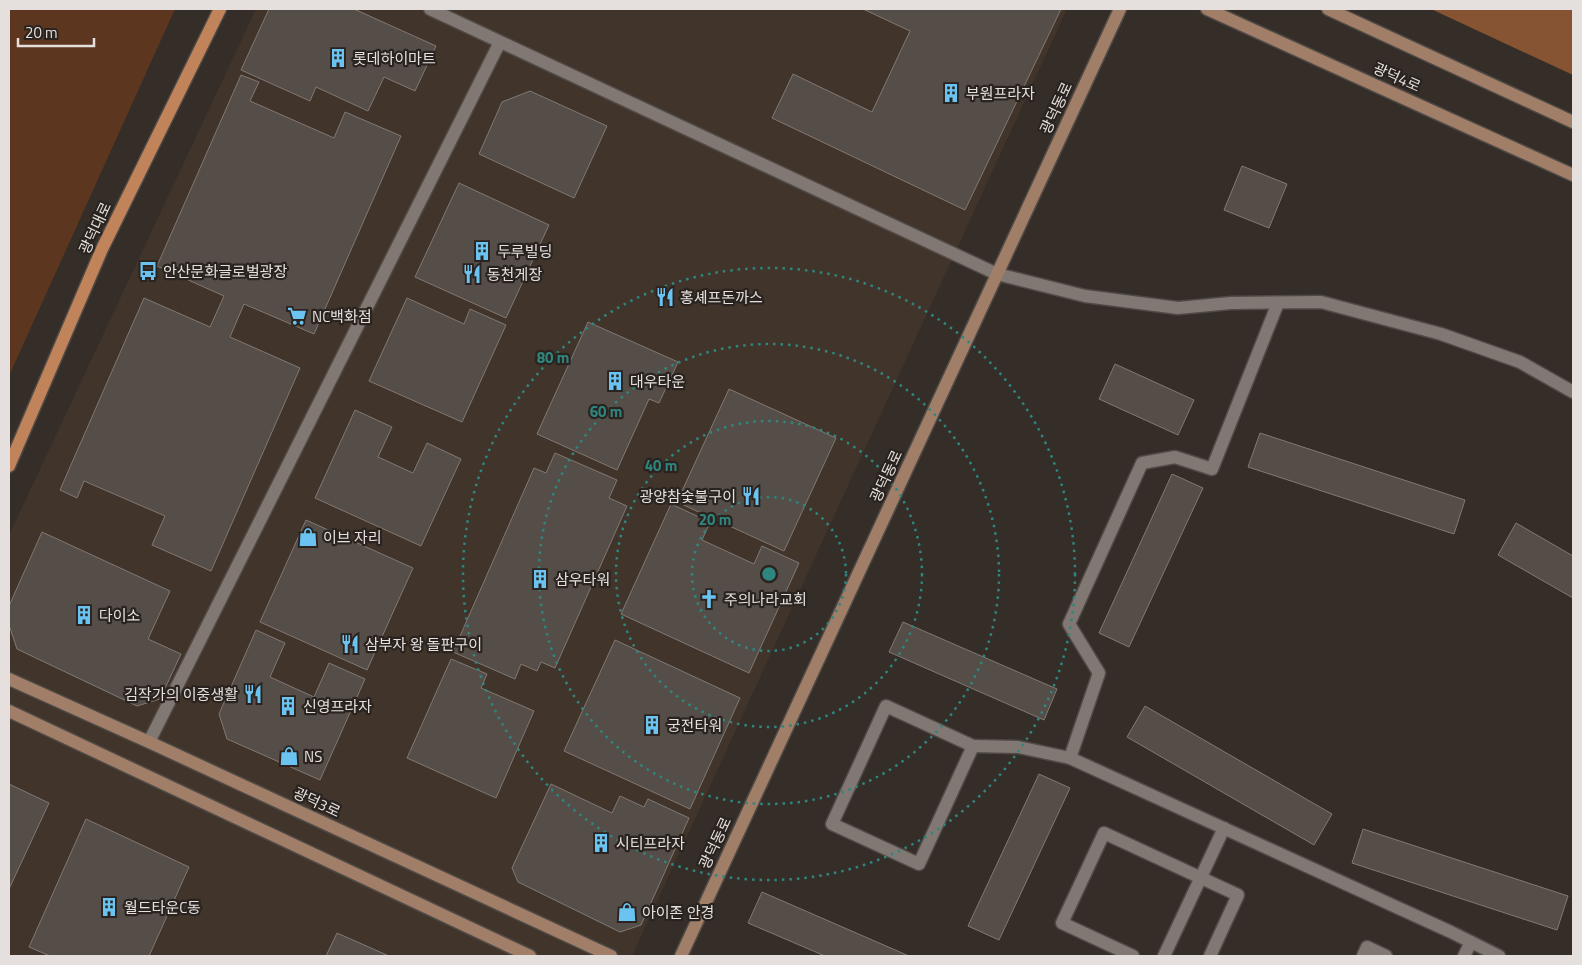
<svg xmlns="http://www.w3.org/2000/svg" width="1582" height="965" font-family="'Titillium Web','Noto Sans KR',sans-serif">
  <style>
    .built { fill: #41342b }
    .green { fill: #5c361e }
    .forest { fill: #865432 }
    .building { fill: #554d48; stroke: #827974 }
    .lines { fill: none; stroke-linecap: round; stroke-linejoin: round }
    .lane-casing { stroke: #504a46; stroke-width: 15 }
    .street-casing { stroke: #504a46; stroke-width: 15 }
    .secondary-casing { stroke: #504a46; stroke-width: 15 }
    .primary-casing { stroke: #504a46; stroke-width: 15 }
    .lane { stroke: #817873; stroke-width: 12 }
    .street { stroke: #817873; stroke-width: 12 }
    .secondary { stroke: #a17e67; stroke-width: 12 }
    .primary { stroke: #c1845a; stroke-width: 12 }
    .ring { fill: none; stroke: #2f867f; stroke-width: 2.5; stroke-dasharray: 2.5 5 }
    .labels { text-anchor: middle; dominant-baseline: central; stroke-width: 4.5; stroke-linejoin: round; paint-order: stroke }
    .poi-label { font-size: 15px; fill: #e5e0dd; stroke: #2a231f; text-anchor: start }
    .street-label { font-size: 15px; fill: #e5e0dd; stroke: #2a231f }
    .centre { fill: #2f867f; stroke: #2a231f; stroke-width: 2.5 }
    .ring-label { font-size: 15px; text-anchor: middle; font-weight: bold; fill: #2f867f; stroke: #2a231f; stroke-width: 4.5; stroke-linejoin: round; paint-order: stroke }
  </style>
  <rect width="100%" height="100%" fill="#352d28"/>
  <polygon class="built" points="256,9 1067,9 632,956 9,956 9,535"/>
  <polygon class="green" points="9,9 175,9 9,376"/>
  <polygon class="forest" points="1431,9 1573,9 1573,75"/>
  <g class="building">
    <polygon points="269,9 354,9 436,46 415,91 384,77 368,111 316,87 310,101 241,70"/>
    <polygon points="863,9 1061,9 965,210 772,118 793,74 872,112 910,31"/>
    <polygon points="241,75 259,82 250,101 334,138 345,112 401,136 314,334 244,304 230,337 300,368 211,571 152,545 165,516 84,481 77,498 60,490 144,298 210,327 224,296 157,266"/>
    <polygon points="530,91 607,126 574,198 479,154 502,102"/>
    <polygon points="1242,166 1287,184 1269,228 1224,210"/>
    <polygon points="459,183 549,225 506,318 415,277"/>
    <polygon points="407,298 464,324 470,309 506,325 462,422 369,381"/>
    <polygon points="588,322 678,362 659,403 649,399 617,470 537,434"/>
    <polygon points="1115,364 1194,400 1178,435 1099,399"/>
    <polygon points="729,389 836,438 784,551 677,502"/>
    <polygon points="355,410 392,427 378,457 413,473 427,443 461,459 421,546 315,498"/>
    <polygon points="1260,433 1465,500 1454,534 1248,467"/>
    <polygon points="555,453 617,480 609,498 627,506 555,668 541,662 537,671 521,664 515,679 453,652 534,468 546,473"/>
    <polygon points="1172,474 1203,488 1129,647 1099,633"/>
    <polygon points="671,504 710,522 702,540 754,564 762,546 799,563 749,673 621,614"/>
    <polygon points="306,520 413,568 367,670 260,622"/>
    <polygon points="1516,523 1573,556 1573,598 1498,555"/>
    <polygon points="42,532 170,591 148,639 181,654 160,699 137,706 17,649 9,625 9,606"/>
    <polygon points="903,622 1057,689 1044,720 889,652"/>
    <polygon points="256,630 285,643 270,677 314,697 329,663 365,679 320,780 227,739 219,714"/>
    <polygon points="615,640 740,698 690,809 564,751"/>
    <polygon points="451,659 487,674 481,688 534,711 496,798 407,758"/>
    <polygon points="1145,706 1332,814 1314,845 1127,737"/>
    <polygon points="1039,774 1070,788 999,940 968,926"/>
    <polygon points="9,784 49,803 9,889"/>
    <polygon points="551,784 612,813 620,796 644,807 648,799 689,818 641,925 620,932 518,882 512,868"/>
    <polygon points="86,819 189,867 149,956 50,956 29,947"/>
    <polygon points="1363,829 1568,896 1557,930 1352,863"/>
    <polygon points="762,892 909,956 825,956 748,923"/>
    <polygon points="337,933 389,956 326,956"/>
  </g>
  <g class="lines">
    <g class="lane-casing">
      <g id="lane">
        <polyline points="997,274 1085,296 1178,308 1231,303 1321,302 1441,334 1520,362 1573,392"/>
        <polyline points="1278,303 1212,469 1175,457 1142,463 1069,624 1099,673 1070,758 1451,932 1499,956"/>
        <polygon points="886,706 973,746 919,864 832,824"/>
        <polyline points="973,746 1018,747 1070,758"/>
        <polyline points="1133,956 1062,923 1104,833 1238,895 1210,956"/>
        <polyline points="1164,956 1224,828"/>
        <polyline points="1363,956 1367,947 1386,956"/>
        <polyline points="1464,956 1471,942"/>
      </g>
    </g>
    <g class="street-casing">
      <g id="street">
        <polyline points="430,9 997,274"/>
        <polyline points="149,742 500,42"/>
      </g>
    </g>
    <g class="secondary-casing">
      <g id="secondary">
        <polyline points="1207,9 1573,175"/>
        <polyline points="1328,9 1573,122"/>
        <polyline points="9,679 149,742 611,956"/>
        <polyline points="9,711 530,956"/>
        <polyline points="681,956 1120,9"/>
      </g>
    </g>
    <g class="primary-casing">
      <polyline id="primary" points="9,466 102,249 220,9"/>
    </g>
    <use href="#lane" class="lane"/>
    <use href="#street" class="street"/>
    <use href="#secondary" class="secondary"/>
    <use href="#primary" class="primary"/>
  </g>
  <g class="ring">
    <circle cx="769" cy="574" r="77"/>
    <circle cx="769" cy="574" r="153"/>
    <circle cx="769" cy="574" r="230"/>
    <circle cx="769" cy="574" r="306"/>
  </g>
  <defs>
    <g id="building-bare" transform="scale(1.5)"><path d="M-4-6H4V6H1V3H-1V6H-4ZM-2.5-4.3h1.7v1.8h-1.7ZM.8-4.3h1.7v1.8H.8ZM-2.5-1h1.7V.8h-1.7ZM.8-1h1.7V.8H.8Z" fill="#6ac3f1" stroke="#2a231f" stroke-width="2.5" paint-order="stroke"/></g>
    <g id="bus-bare" transform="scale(1.5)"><path d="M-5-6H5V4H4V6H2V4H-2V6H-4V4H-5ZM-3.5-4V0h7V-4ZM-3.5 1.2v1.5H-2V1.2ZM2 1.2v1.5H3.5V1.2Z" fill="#6ac3f1" stroke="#2a231f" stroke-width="2.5" paint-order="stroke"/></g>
    <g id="restaurant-bare" transform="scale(1.5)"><path d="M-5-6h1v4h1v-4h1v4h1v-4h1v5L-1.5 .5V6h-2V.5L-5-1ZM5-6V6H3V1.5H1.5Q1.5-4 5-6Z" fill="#6ac3f1" stroke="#2a231f" stroke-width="2.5" paint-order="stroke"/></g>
    <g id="supermarket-bare" transform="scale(1.5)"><path d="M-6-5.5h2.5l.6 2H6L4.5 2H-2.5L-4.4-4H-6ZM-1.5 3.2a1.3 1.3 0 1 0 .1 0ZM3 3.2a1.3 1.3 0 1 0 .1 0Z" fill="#6ac3f1" stroke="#2a231f" stroke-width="2.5" paint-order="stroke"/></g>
    <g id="shop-bare" transform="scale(1.5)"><path d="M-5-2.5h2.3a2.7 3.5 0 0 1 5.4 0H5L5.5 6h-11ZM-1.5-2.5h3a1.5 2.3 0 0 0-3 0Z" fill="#6ac3f1" stroke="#2a231f" stroke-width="2.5" paint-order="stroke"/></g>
    <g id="church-bare" transform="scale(1.5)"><path d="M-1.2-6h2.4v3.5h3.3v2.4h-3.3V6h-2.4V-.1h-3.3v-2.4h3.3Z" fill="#6ac3f1" stroke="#2a231f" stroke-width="2.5" paint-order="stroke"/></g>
  </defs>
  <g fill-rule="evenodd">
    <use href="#building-bare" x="338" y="58"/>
    <use href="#building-bare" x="951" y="93"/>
    <use href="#building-bare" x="482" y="251"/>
    <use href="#bus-bare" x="148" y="271"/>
    <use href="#restaurant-bare" x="472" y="274"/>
    <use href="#restaurant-bare" x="665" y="297"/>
    <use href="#supermarket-bare" x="297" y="316"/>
    <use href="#building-bare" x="615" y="381"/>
    <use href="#restaurant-bare" x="751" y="496"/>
    <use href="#shop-bare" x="308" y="537"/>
    <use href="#building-bare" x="540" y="579"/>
    <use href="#church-bare" x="709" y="599"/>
    <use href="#building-bare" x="84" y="615"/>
    <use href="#restaurant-bare" x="350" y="644"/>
    <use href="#restaurant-bare" x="253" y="694"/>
    <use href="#building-bare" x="288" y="706"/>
    <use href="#building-bare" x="652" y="725"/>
    <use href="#shop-bare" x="289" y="756"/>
    <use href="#building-bare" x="601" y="843"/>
    <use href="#building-bare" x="109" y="907"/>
    <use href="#shop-bare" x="627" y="912"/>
  </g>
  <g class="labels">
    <g class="poi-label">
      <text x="353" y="58">롯데하이마트</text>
      <text x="966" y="93">부원프라자</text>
      <text x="497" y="251">두루빌딩</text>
      <text x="163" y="271">안산문화글로벌광장</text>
      <text x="487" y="274">동천게장</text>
      <text x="680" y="297">홍셰프돈까스</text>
      <text x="312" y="316">NC백화점</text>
      <text x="630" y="381">대우타운</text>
      <text x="736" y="496" text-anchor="end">광양참숯불구이</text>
      <text x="323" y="537">이브 자리</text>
      <text x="555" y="579">삼우타워</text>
      <text x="724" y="599">주의나라교회</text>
      <text x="99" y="615">다이소</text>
      <text x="365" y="644">삼부자 왕 돌판구이</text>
      <text x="238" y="694" text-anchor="end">김작가의 이중생활</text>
      <text x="303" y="706">신영프라자</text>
      <text x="667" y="725">궁전타워</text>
      <text x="304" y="756">NS</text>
      <text x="616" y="843">시티프라자</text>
      <text x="124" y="907">월드타운C동</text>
      <text x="642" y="912">아이존 안경</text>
    </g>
    <g class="street-label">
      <text transform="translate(1397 77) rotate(24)">광덕4로</text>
      <text transform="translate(1056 108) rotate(-65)">광덕동로</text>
      <text transform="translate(95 228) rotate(-65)">광덕대로</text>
      <text transform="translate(886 476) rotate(-65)">광덕동로</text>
      <text transform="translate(317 802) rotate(25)">광덕3로</text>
      <text transform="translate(715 843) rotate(-65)">광덕동로</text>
    </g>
  </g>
  <circle cx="769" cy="574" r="8" class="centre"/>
  <g class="ring-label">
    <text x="553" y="363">80 m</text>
    <text x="606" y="417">60 m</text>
    <text x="661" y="471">40 m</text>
    <text x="715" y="525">20 m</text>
  </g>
  <rect width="1582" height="965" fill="none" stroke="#e5e0dd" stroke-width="20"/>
  <path d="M18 38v8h76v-8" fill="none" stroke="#e5e0dd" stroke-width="2.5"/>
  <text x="25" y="38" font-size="15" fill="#e5e0dd" stroke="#2a231f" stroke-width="4" paint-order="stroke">20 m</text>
</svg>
